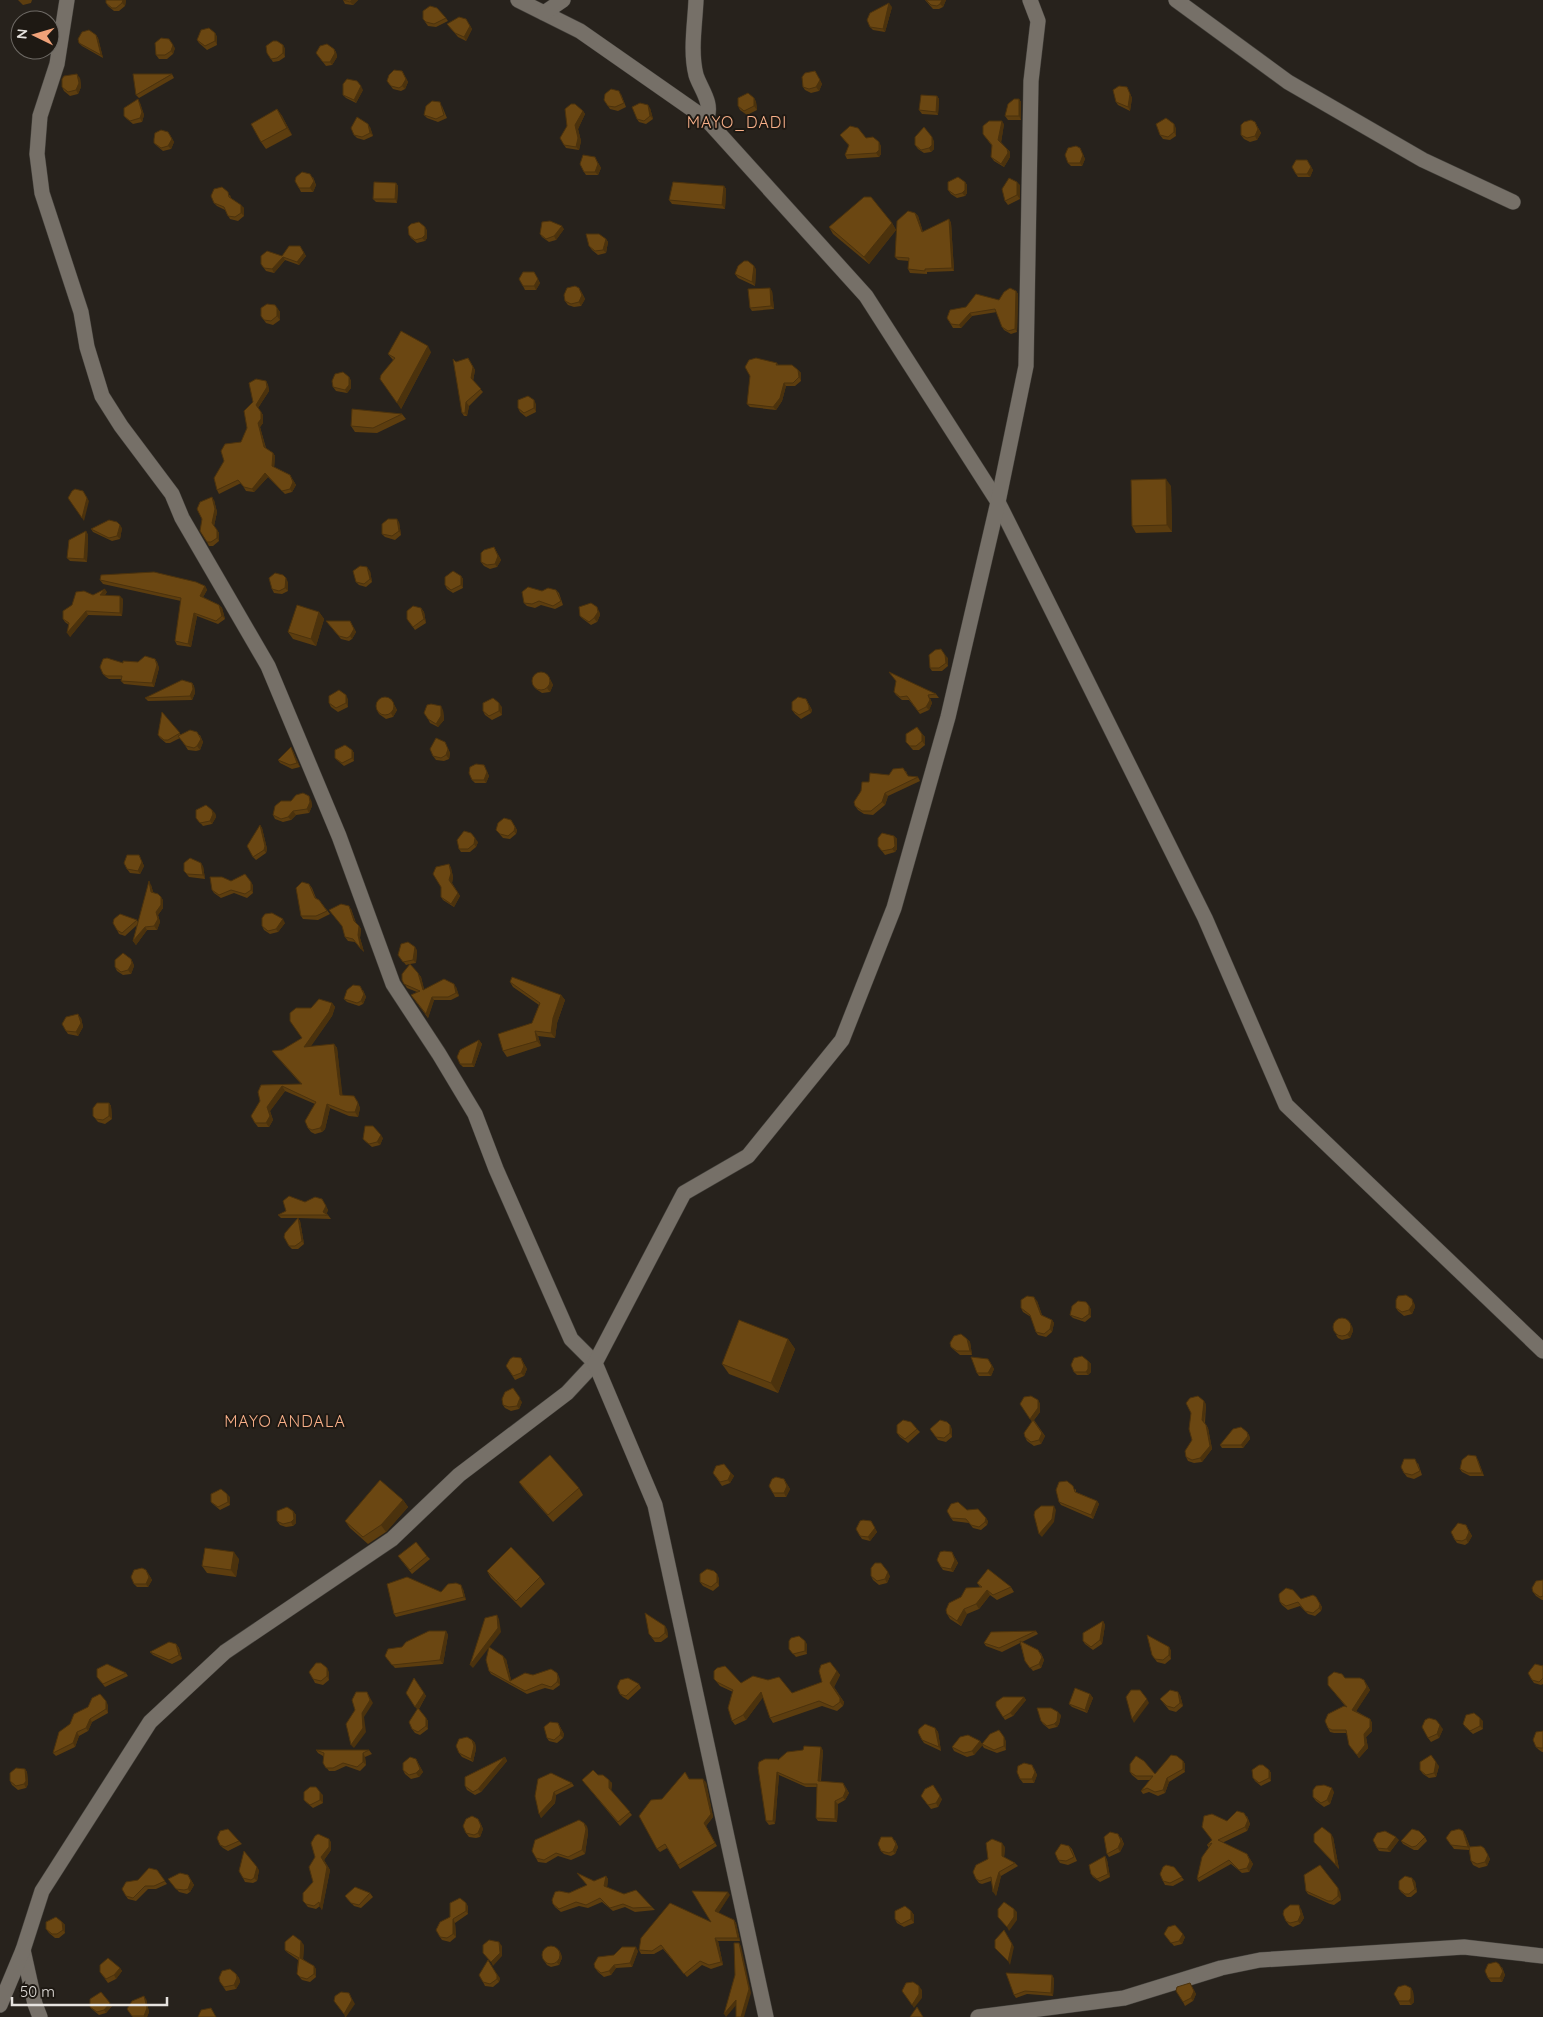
<svg xmlns="http://www.w3.org/2000/svg" width="1543" height="2017" font-family="Quicksand,sans-serif">
  <style>
    .lines { fill: none; stroke-linecap: round; stroke-linejoin: round }
    .minor-casing { stroke: #43403b; stroke-width: 16 }
    .minor { stroke: #767068; stroke-width: 15 }
    .wall { fill: #5c3d0f }
    .shaded-wall { fill: #4b320d }
    .building { fill: #6b4712; stroke: #4b320d }
    .labels { text-anchor: middle; dominant-baseline: central; stroke-width: 4; stroke-linejoin: round; paint-order: stroke }
    .quarter-label { font-size: 16px; letter-spacing: 1px; fill: #f9b089; stroke: #1e1913 }
  </style>
  <rect width="100%" height="100%" fill="#27221c"/>
  <g class="lines">
    <g class="minor-casing">
      <g id="minor">
        <polyline points="518,0 580,31 706,119 866,296 998,502 1205,918 1286,1105 1543,1351"/>
        <path d="M696,0C695,24 690,51 696,75C700,88 714,104 706,119"/>
        <polyline points="1176,0 1288,82 1423,160 1513,202"/>
        <polyline points="544,13 563,0"/>
        <polyline points="23,1950 35,2004 40,2017"/>
        <polyline points="0,2005 23,1950 42,1891 150,1722 225,1652 392,1539 459,1475 567,1393 595,1363 571,1339 496,1169 475,1114 439,1054 393,984 339,836 268,666 182,518 172,494 121,426 102,396 87,347 81,312 42,193 37,154 40,116 57,64 67,0"/>
        <polyline points="766,2017 655,1505 595,1363 684,1193 748,1156 842,1040 894,908 948,717 998,502 1026,366 1031,81 1038,21 1030,0"/>
        <polyline points="978,2017 1124,1998 1221,1968 1260,1960 1464,1947 1543,1956"/>
      </g>
    </g>
    <use href="#minor" class="minor"/>
  </g>
  <g class="wall">
    <polygon points="18,0 32,0 31,3 23,5"/>
    <polygon points="126,0 125,6 119,11 114,11 108,6 106,3"/>
    <polygon points="343,0 358,0 353,5 345,4"/>
    <polygon points="925,0 946,0 943,7 939,9 933,9"/>
    <polygon points="892,7 885,32 873,30 870,27"/>
    <polygon points="446,18 448,21 436,27 428,26 423,19"/>
    <polygon points="466,19 472,29 466,41 458,37 447,24"/>
    <polygon points="215,33 217,37 217,45 207,50 199,43 197,40"/>
    <polygon points="96,35 98,38 103,58 82,46 79,43"/>
    <polygon points="283,45 285,49 285,57 279,61 273,62 267,53"/>
    <polygon points="175,48 173,54 167,59 159,59 156,55"/>
    <polygon points="334,49 336,52 337,57 332,65 326,66 316,53"/>
    <polygon points="402,71 408,82 405,89 401,91 393,89 387,81"/>
    <polygon points="815,71 822,84 819,91 811,93 805,90 803,87"/>
    <polygon points="172,74 174,78 139,98 136,95"/>
    <polygon points="80,78 81,87 78,94 70,96 64,91 62,87"/>
    <polygon points="1127,87 1132,98 1130,111 1118,105 1116,102"/>
    <polygon points="363,90 356,103 346,98 343,95"/>
    <polygon points="621,94 626,107 618,111 610,109 604,100"/>
    <polygon points="937,96 939,99 938,115 922,114 919,110"/>
    <polygon points="754,98 756,102 757,110 747,115 740,110 738,106"/>
    <polygon points="1019,99 1021,102 1021,120 1008,120 1005,116"/>
    <polygon points="140,103 144,115 142,122 133,124 127,119 124,116"/>
    <polygon points="442,106 447,118 438,122 427,118 424,115"/>
    <polygon points="650,108 653,119 646,124 639,122 637,119"/>
    <polygon points="277,109 282,116 292,135 266,149 261,142"/>
    <polygon points="583,111 585,114 578,129 581,141 579,150 566,148 564,145"/>
    <polygon points="1255,122 1261,133 1257,140 1250,142 1244,139 1241,135"/>
    <polygon points="1004,124 1001,142 1010,152 1010,157 1004,167 994,161 991,157 992,146 983,134"/>
    <polygon points="370,127 373,136 364,140 357,138 354,135"/>
    <polygon points="1176,128 1176,136 1170,140 1163,139 1160,135"/>
    <polygon points="170,135 174,142 171,149 163,151 157,146 154,143"/>
    <polygon points="840,135 866,138 881,146 881,154 879,157 847,159 845,155 849,146"/>
    <polygon points="934,141 934,149 931,152 924,153 918,149 915,145"/>
    <polygon points="1080,148 1085,159 1082,166 1071,166 1068,163"/>
    <polygon points="1307,160 1313,170 1310,177 1298,177 1296,174"/>
    <polygon points="597,161 601,168 598,175 586,175 584,172"/>
    <polygon points="313,177 316,185 313,192 301,192 299,188"/>
    <polygon points="965,182 967,185 967,193 965,196 957,198 951,194 948,190"/>
    <polygon points="396,183 398,186 397,203 376,202 373,199"/>
    <polygon points="1020,185 1020,199 1008,205 1005,201"/>
    <polygon points="724,186 726,189 725,209 672,204 669,200"/>
    <polygon points="230,195 231,198 244,208 244,216 238,221 230,219 225,210 217,206 214,203"/>
    <polygon points="915,213 918,216 923,232 949,219 951,223 954,271 927,272 927,274 910,273 908,269 909,261 898,260 895,257"/>
    <polygon points="892,223 896,230 869,264 833,234 829,227"/>
    <polygon points="564,229 556,240 549,242 542,237 540,234"/>
    <polygon points="427,230 427,238 425,241 417,243 411,238 409,235"/>
    <polygon points="606,239 608,242 606,253 598,255 592,250 589,246"/>
    <polygon points="300,246 306,256 299,265 285,260 274,273 266,271 261,264 282,256"/>
    <polygon points="756,269 755,286 738,278 735,274"/>
    <polygon points="534,272 540,283 536,290 525,290 523,286"/>
    <polygon points="581,291 585,299 581,306 574,307 568,305 565,301"/>
    <polygon points="772,291 774,309 752,311 750,308"/>
    <polygon points="1016,291 1018,294 1017,332 1011,334 1004,330 1002,327 997,312 972,316 961,328 953,328 947,318 999,300"/>
    <polygon points="277,308 280,312 280,320 273,325 266,323 261,316"/>
    <polygon points="431,352 401,409 393,360 388,354"/>
    <polygon points="468,358 475,370 473,381 483,392 469,406 467,416 464,416 462,413 456,362"/>
    <polygon points="777,363 778,365 798,370 801,373 801,381 795,386 786,386 782,401 776,410 750,407 747,404"/>
    <polygon points="349,377 351,381 351,388 347,393 336,391 333,387"/>
    <polygon points="266,381 268,385 269,391 258,408 263,415 263,423 260,427 266,448 273,453 275,456 274,467 290,475 296,485 292,492 285,494 268,477 254,492 246,491 241,483 219,494 217,490 241,442 247,428 253,402"/>
    <polygon points="536,404 536,412 526,417 520,412 518,408"/>
    <polygon points="402,414 406,419 377,433 355,432 351,426"/>
    <polygon points="1171,486 1172,532 1136,533 1132,526"/>
    <polygon points="214,500 217,512 214,526 219,533 219,541 213,546 209,546 207,542"/>
    <polygon points="399,522 401,535 395,540 385,537 382,534"/>
    <polygon points="122,528 120,539 112,541 93,532 91,529"/>
    <polygon points="86,531 88,535 87,562 70,561 67,558"/>
    <polygon points="494,547 501,560 497,567 490,569 484,566 481,562"/>
    <polygon points="370,571 372,582 366,587 359,585 356,582"/>
    <polygon points="461,576 463,579 463,588 453,593 447,589 445,585"/>
    <polygon points="100,580 205,586 207,590 203,597 219,605 222,608 225,619 218,624 197,616 191,647 177,645 175,641 181,601 103,584"/>
    <polygon points="288,582 288,591 282,594 274,593 272,589"/>
    <polygon points="556,590 559,593 563,605 555,609 541,605 535,608 527,606 524,603 542,591"/>
    <polygon points="107,592 105,595 123,599 122,616 88,615 70,637 69,625 65,622 63,619 93,595"/>
    <polygon points="421,608 424,612 426,623 415,630 407,619"/>
    <polygon points="599,611 600,615 597,622 591,625 583,619 580,616"/>
    <polygon points="319,612 324,619 316,646 293,639 288,632"/>
    <polygon points="326,621 350,621 356,632 352,639 349,641 341,639"/>
    <polygon points="948,658 948,666 942,671 932,671 930,668"/>
    <polygon points="155,659 157,662 159,668 154,687 124,684 121,681 122,679 109,679 106,677 103,674 123,663 138,662"/>
    <polygon points="549,677 553,685 550,692 542,693 536,689 533,685"/>
    <polygon points="192,683 194,686 195,693 192,700 148,701 145,698"/>
    <polygon points="894,692 936,694 939,698 930,698 932,703 929,710 920,714 909,700 902,700 896,695"/>
    <polygon points="348,699 348,707 338,712 331,707 329,703"/>
    <polygon points="391,699 397,710 393,717 386,719 379,714 377,710"/>
    <polygon points="806,699 812,710 811,713 801,719 795,714 792,710"/>
    <polygon points="502,707 502,715 492,720 485,715 483,711"/>
    <polygon points="443,710 444,720 438,727 430,723 428,719"/>
    <polygon points="162,712 180,734 200,735 203,742 200,750 196,751 188,750 180,738 170,743 166,743 160,738 158,735"/>
    <polygon points="922,734 925,737 925,745 919,750 913,750 906,742"/>
    <polygon points="445,742 450,753 449,759 444,761 436,760 433,756"/>
    <polygon points="352,750 354,753 354,761 344,766 338,761 335,758"/>
    <polygon points="293,751 300,767 292,769 280,763 278,760"/>
    <polygon points="484,765 489,776 486,783 475,783 472,780"/>
    <polygon points="906,771 908,776 918,777 920,781 888,796 885,805 873,815 864,814 858,810 855,806 869,782 889,775"/>
    <polygon points="311,800 312,806 309,813 296,815 291,820 283,822 275,819 273,815 291,801"/>
    <polygon points="215,813 216,817 212,824 203,826 196,818"/>
    <polygon points="511,820 517,830 516,834 510,839 503,838 496,830"/>
    <polygon points="260,825 262,828 267,849 266,853 256,860 253,857"/>
    <polygon points="894,836 897,839 897,849 895,852 885,855 878,846"/>
    <polygon points="478,842 476,847 470,852 461,852 459,849"/>
    <polygon points="139,855 144,866 140,874 130,873 127,869"/>
    <polygon points="449,864 451,868 453,877 452,883 460,896 454,907 443,900 441,897"/>
    <polygon points="203,866 205,879 189,877 184,871"/>
    <polygon points="231,881 253,885 253,893 247,898 234,893 221,898 214,893 212,890"/>
    <polygon points="309,884 312,888 316,898 319,900 330,914 318,920 303,919 301,916"/>
    <polygon points="151,885 153,892 163,900 163,908 158,915 160,922 157,930 147,930 136,945 133,941 137,925 125,936 119,934 117,930 137,920 138,922"/>
    <polygon points="351,909 356,923 361,929 360,938 364,952 355,942 348,941 345,937 343,927 329,910"/>
    <polygon points="285,923 278,932 270,934 264,930 262,926"/>
    <polygon points="417,950 416,963 410,964 421,977 424,989 456,987 459,996 451,1000 434,1000 428,1018 411,995 417,992 407,988 402,980 410,964 406,965 398,955"/>
    <polygon points="131,959 133,963 134,966 131,974 123,975 117,971 115,967"/>
    <polygon points="510,982 561,995 565,1000 557,1023 555,1038 538,1036 541,1046 507,1057 503,1051 532,1023 539,1005 513,987"/>
    <polygon points="363,990 366,997 363,1004 359,1006 347,1002 344,999"/>
    <polygon points="332,1003 335,1007 332,1016 310,1047 334,1044 337,1048 342,1095 357,1100 360,1108 358,1117 349,1116 330,1108 325,1129 322,1132 315,1134 311,1132 308,1128 315,1104 285,1091 270,1111 273,1120 269,1127 258,1127 255,1123 260,1101 261,1085 301,1084 275,1055 272,1051 282,1050 302,1038 311,1008"/>
    <polygon points="81,1018 83,1027 78,1036 68,1034 66,1031"/>
    <polygon points="479,1040 482,1044 474,1067 463,1067 460,1064"/>
    <polygon points="109,1103 111,1106 112,1119 105,1124 98,1122 93,1116"/>
    <polygon points="383,1138 380,1145 372,1147 366,1142 363,1139"/>
    <polygon points="322,1199 328,1210 326,1214 328,1215 331,1219 298,1218 300,1221 304,1244 298,1249 292,1249 289,1246 298,1218 281,1218 278,1215 305,1202"/>
    <polygon points="1037,1301 1042,1315 1052,1320 1054,1323 1052,1332 1046,1337 1038,1335 1036,1332 1031,1317 1023,1312 1021,1308"/>
    <polygon points="1414,1303 1415,1307 1412,1314 1404,1316 1398,1311 1396,1308"/>
    <polygon points="1091,1309 1091,1317 1085,1322 1073,1318 1070,1315"/>
    <polygon points="1352,1326 1353,1331 1350,1338 1342,1340 1338,1338 1336,1335"/>
    <polygon points="788,1339 795,1349 778,1393 729,1374 722,1364"/>
    <polygon points="967,1339 970,1342 972,1355 960,1355 954,1350 951,1347"/>
    <polygon points="1088,1361 1091,1364 1091,1372 1088,1375 1077,1375 1074,1372"/>
    <polygon points="523,1362 527,1369 524,1376 515,1380 506,1366"/>
    <polygon points="990,1362 994,1369 991,1376 979,1376 977,1373"/>
    <polygon points="1038,1400 1040,1404 1040,1412 1034,1420 1045,1436 1041,1444 1034,1446 1027,1441 1025,1437 1032,1422"/>
    <polygon points="522,1402 519,1409 511,1411 505,1408 503,1405"/>
    <polygon points="1206,1404 1205,1423 1208,1428 1212,1449 1202,1462 1194,1463 1188,1461 1186,1457 1192,1440"/>
    <polygon points="917,1429 920,1432 908,1443 900,1437 897,1433"/>
    <polygon points="930,1429 952,1429 952,1437 946,1442 938,1440"/>
    <polygon points="1247,1432 1249,1435 1250,1439 1243,1448 1222,1448 1220,1445"/>
    <polygon points="1478,1460 1484,1476 1470,1476 1462,1472 1460,1469"/>
    <polygon points="1418,1463 1422,1475 1414,1479 1407,1477 1404,1473"/>
    <polygon points="713,1473 731,1473 734,1476 730,1483 722,1486"/>
    <polygon points="784,1479 790,1489 786,1497 775,1497 773,1493"/>
    <polygon points="519,1482 579,1488 583,1495 553,1522 524,1489"/>
    <polygon points="1076,1489 1076,1492 1097,1501 1099,1504 1093,1519 1061,1505 1059,1502"/>
    <polygon points="230,1497 230,1505 220,1510 214,1505 211,1502"/>
    <polygon points="403,1500 408,1507 386,1532 368,1544 350,1528 345,1521"/>
    <polygon points="967,1510 988,1521 987,1525 981,1530 973,1528 969,1523 953,1521 951,1518"/>
    <polygon points="293,1511 296,1515 296,1523 293,1526 286,1527 280,1525 277,1521"/>
    <polygon points="871,1521 877,1532 870,1541 862,1539 860,1536"/>
    <polygon points="1468,1529 1472,1536 1468,1543 1465,1545 1457,1543 1455,1540"/>
    <polygon points="427,1556 430,1559 412,1574 401,1560"/>
    <polygon points="954,1556 958,1563 953,1572 943,1570 941,1567"/>
    <polygon points="239,1559 236,1577 207,1573 202,1566"/>
    <polygon points="487,1571 540,1577 545,1584 521,1608 491,1578"/>
    <polygon points="148,1573 152,1580 148,1587 137,1587 134,1584"/>
    <polygon points="871,1576 890,1576 887,1583 879,1585 873,1580"/>
    <polygon points="719,1578 719,1586 713,1591 703,1586 700,1582"/>
    <polygon points="1543,1580 1543,1600 1542,1600 1536,1596 1533,1592"/>
    <polygon points="977,1583 1011,1587 1014,1592 997,1600 990,1595 979,1609 967,1614 961,1626 950,1619 947,1614 980,1587"/>
    <polygon points="463,1589 466,1600 396,1617 394,1614 441,1592"/>
    <polygon points="1316,1597 1322,1607 1321,1611 1315,1616 1308,1614 1300,1606 1288,1610 1282,1605 1280,1602 1301,1599"/>
    <polygon points="1103,1621 1105,1625 1102,1644 1093,1650 1085,1644 1083,1641"/>
    <polygon points="667,1629 668,1637 661,1642 655,1642 649,1634"/>
    <polygon points="446,1631 448,1635 443,1664 395,1668 385,1656 402,1647"/>
    <polygon points="1036,1631 1038,1634 1022,1642 1041,1653 1044,1660 1041,1668 1033,1671 1025,1661 1020,1643 1002,1652 986,1646 984,1643"/>
    <polygon points="176,1644 179,1648 182,1659 172,1664 153,1655 150,1652"/>
    <polygon points="807,1644 807,1654 796,1657 789,1649"/>
    <polygon points="1169,1647 1171,1651 1171,1659 1165,1664 1157,1662 1152,1655"/>
    <polygon points="506,1659 511,1680 533,1675 557,1673 559,1677 560,1681 560,1685 553,1690 545,1688 527,1694 491,1674 489,1671"/>
    <polygon points="1543,1665 1543,1684 1541,1685 1534,1683 1532,1680"/>
    <polygon points="837,1671 840,1675 834,1687 844,1702 843,1706 837,1711 822,1706 773,1723 770,1718 763,1697 746,1720 735,1725 732,1721 733,1692 720,1686 714,1679 741,1683 792,1693 822,1682"/>
    <polygon points="329,1672 329,1680 323,1685 315,1683 313,1679"/>
    <polygon points="126,1673 128,1676 105,1687 97,1677"/>
    <polygon points="414,1678 426,1696 419,1709 428,1721 428,1729 420,1735 415,1733 412,1729 417,1709"/>
    <polygon points="1345,1678 1366,1683 1370,1690 1356,1711 1370,1719 1372,1723 1372,1731 1366,1737 1368,1748 1359,1758 1349,1745 1347,1733 1334,1733 1330,1732 1328,1728 1346,1707 1328,1685"/>
    <polygon points="639,1684 641,1688 628,1700 623,1697 620,1694"/>
    <polygon points="1090,1694 1093,1698 1087,1713 1072,1707 1069,1704"/>
    <polygon points="1180,1695 1183,1706 1176,1712 1169,1710 1160,1699"/>
    <polygon points="1024,1697 1026,1700 1013,1716 1005,1720 996,1706"/>
    <polygon points="108,1705 108,1713 92,1722 88,1731 79,1736 75,1747 56,1756 53,1753 59,1732"/>
    <polygon points="1061,1715 1059,1724 1057,1727 1049,1729 1043,1724 1041,1721"/>
    <polygon points="1483,1721 1483,1729 1473,1734 1465,1727 1463,1724"/>
    <polygon points="558,1723 564,1734 563,1738 557,1743 549,1741 547,1738"/>
    <polygon points="935,1728 938,1732 941,1751 924,1743 922,1740"/>
    <polygon points="1443,1729 1439,1738 1431,1742 1428,1738"/>
    <polygon points="1543,1731 1543,1752 1542,1752 1539,1750 1536,1747"/>
    <polygon points="472,1740 475,1743 476,1749 473,1762 462,1757 459,1753"/>
    <polygon points="980,1741 982,1744 1006,1741 1006,1750 997,1753 984,1748 982,1745 974,1755 967,1757 954,1751 952,1747"/>
    <polygon points="821,1747 823,1751 821,1781 845,1786 849,1793 845,1800 838,1804 837,1822 818,1821 816,1818 817,1787 806,1787 779,1775 775,1824 769,1825 766,1821 778,1759 779,1760 803,1750"/>
    <polygon points="316,1750 369,1750 372,1754 365,1757 366,1765 360,1771 346,1766 335,1771 329,1771 323,1763 323,1756 318,1753"/>
    <polygon points="505,1757 507,1761 481,1792 475,1795 467,1790 465,1786"/>
    <polygon points="416,1759 423,1772 419,1777 411,1779 405,1774 403,1770"/>
    <polygon points="1183,1761 1185,1764 1185,1772 1169,1782 1165,1793 1158,1796 1149,1792 1143,1794 1141,1791 1150,1780 1138,1780 1132,1775 1130,1772 1155,1774"/>
    <polygon points="1439,1766 1436,1777 1429,1778 1423,1774 1420,1770"/>
    <polygon points="1034,1768 1037,1775 1034,1783 1023,1783 1020,1779"/>
    <polygon points="25,1769 27,1772 28,1784 26,1788 18,1790 12,1785 10,1781"/>
    <polygon points="1269,1770 1271,1773 1271,1781 1261,1786 1255,1781 1253,1778"/>
    <polygon points="598,1775 612,1783 611,1791 632,1815 620,1826 582,1780"/>
    <polygon points="689,1779 706,1782 713,1817 706,1826 717,1846 680,1869 667,1848 660,1852 657,1849 662,1799"/>
    <polygon points="572,1783 574,1786 556,1795 555,1803 541,1818 535,1796"/>
    <polygon points="1334,1792 1330,1804 1324,1807 1316,1801 1313,1797"/>
    <polygon points="323,1795 323,1803 313,1808 307,1803 304,1800"/>
    <polygon points="921,1796 942,1799 938,1807 931,1809"/>
    <polygon points="1247,1816 1250,1824 1247,1831 1222,1843 1247,1854 1253,1864 1249,1872 1242,1873 1231,1864 1199,1882 1197,1879 1209,1848 1207,1845 1227,1821"/>
    <polygon points="480,1822 483,1829 480,1837 476,1838 469,1837 466,1833"/>
    <polygon points="587,1826 588,1833 585,1854 571,1860 558,1856 546,1863 538,1862 536,1858"/>
    <polygon points="1465,1834 1470,1847 1484,1848 1490,1859 1487,1866 1479,1868 1473,1865 1471,1861 1469,1850 1454,1849 1446,1838"/>
    <polygon points="1121,1837 1124,1844 1120,1852 1109,1857 1107,1854"/>
    <polygon points="1333,1837 1339,1869 1314,1842"/>
    <polygon points="1425,1837 1427,1841 1418,1850 1414,1850 1403,1844 1401,1841"/>
    <polygon points="895,1840 898,1847 895,1854 891,1856 884,1854 881,1851"/>
    <polygon points="1399,1840 1390,1852 1379,1851 1377,1848"/>
    <polygon points="239,1841 242,1844 228,1851 223,1848 220,1845"/>
    <polygon points="331,1842 331,1850 324,1860 330,1870 322,1910 320,1906 316,1909 308,1907 303,1901 313,1882"/>
    <polygon points="1069,1846 1072,1849 1077,1861 1068,1865 1060,1863 1058,1860"/>
    <polygon points="1005,1847 1004,1857 1015,1863 1018,1866 1001,1876 996,1896 991,1881 982,1884 979,1883 976,1879 988,1859"/>
    <polygon points="1105,1856 1107,1860 1110,1877 1100,1882 1093,1877 1091,1874"/>
    <polygon points="1174,1867 1184,1880 1173,1886 1165,1885 1163,1881"/>
    <polygon points="157,1870 167,1884 156,1889 148,1889 136,1901 128,1899 126,1896 138,1880"/>
    <polygon points="259,1870 257,1881 253,1883 245,1882 243,1878"/>
    <polygon points="188,1875 194,1885 190,1892 187,1894 179,1892 168,1879"/>
    <polygon points="606,1876 608,1879 607,1887 652,1907 655,1910 635,1912 625,1907 613,1911 602,1902 588,1908 579,1906 561,1912 555,1907 553,1904 569,1893"/>
    <polygon points="1415,1881 1417,1892 1411,1897 1407,1897 1401,1892 1399,1889"/>
    <polygon points="1306,1891 1340,1892 1341,1900 1334,1905 1330,1904 1308,1894"/>
    <polygon points="370,1893 373,1897 361,1908 354,1906 345,1896"/>
    <polygon points="730,1895 718,1913 734,1920 736,1923 740,1941 718,1941 723,1965 711,1969 702,1965 687,1977 663,1949 654,1954 641,1954 639,1950 711,1922"/>
    <polygon points="468,1906 468,1914 455,1923 456,1937 450,1942 442,1940 440,1937 450,1917"/>
    <polygon points="1301,1909 1304,1918 1300,1924 1293,1927 1289,1925 1286,1921"/>
    <polygon points="911,1911 914,1915 914,1923 904,1927 897,1923 895,1919"/>
    <polygon points="62,1922 65,1925 65,1933 59,1938 55,1938 49,1933 46,1929"/>
    <polygon points="1164,1934 1185,1937 1182,1944 1174,1946"/>
    <polygon points="304,1945 303,1959 316,1969 316,1977 310,1982 302,1980 297,1974 298,1960 288,1953 285,1950"/>
    <polygon points="559,1950 561,1954 562,1958 559,1965 551,1967 547,1965 545,1962"/>
    <polygon points="638,1951 632,1967 616,1968 611,1975 604,1977 598,1972 595,1968 614,1955"/>
    <polygon points="1502,1967 1505,1975 1502,1982 1491,1982 1488,1978"/>
    <polygon points="120,1968 122,1971 116,1979 108,1983 100,1972"/>
    <polygon points="236,1974 239,1978 240,1982 236,1989 226,1991 220,1982"/>
    <polygon points="1052,1975 1054,1979 1053,1996 1027,1994 1016,1998 1014,1995"/>
    <polygon points="500,1978 499,1982 493,1987 485,1986 483,1982"/>
    <polygon points="1190,1983 1196,1994 1193,2001 1185,2006 1183,2002"/>
    <polygon points="1413,1991 1414,2002 1411,2005 1400,2005 1398,2001"/>
    <polygon points="146,1999 149,2012 147,2017 133,2017 127,2009"/>
    <polygon points="112,2006 106,2013 99,2015 93,2010 90,2007"/>
  </g>
  <g class="shaded-wall">
    <polygon points="123,0 126,0 125,6 122,3"/>
    <polygon points="352,0 358,0 353,5 350,2"/>
    <polygon points="942,0 946,0 943,7 940,4"/>
    <polygon points="889,3 892,7 885,32 883,29"/>
    <polygon points="466,19 472,29 466,41 464,37"/>
    <polygon points="215,33 217,37 217,45 215,41"/>
    <polygon points="96,35 98,38 103,58 101,55"/>
    <polygon points="173,45 175,48 173,54 171,51"/>
    <polygon points="283,45 285,49 285,57 283,53"/>
    <polygon points="334,49 336,52 337,57 332,65 330,62"/>
    <polygon points="402,71 408,82 405,89 402,86"/>
    <polygon points="815,71 822,84 819,91 816,87"/>
    <polygon points="77,74 80,78 81,87 78,94 76,90"/>
    <polygon points="361,86 363,90 356,103 354,100"/>
    <polygon points="1127,87 1132,98 1130,111 1128,107"/>
    <polygon points="937,96 939,99 938,115 936,112"/>
    <polygon points="754,98 756,102 757,110 754,106"/>
    <polygon points="138,99 140,103 144,115 142,122 140,118"/>
    <polygon points="1019,99 1021,102 1021,120 1019,116"/>
    <polygon points="648,105 650,108 653,119 650,116"/>
    <polygon points="277,109 282,116 292,135 287,128"/>
    <polygon points="583,111 585,114 578,129 581,141 579,150 576,147 575,125"/>
    <polygon points="1002,121 1004,124 1001,143 998,140"/>
    <polygon points="1255,122 1261,133 1257,140 1255,136"/>
    <polygon points="368,124 370,127 373,136 370,133"/>
    <polygon points="1174,124 1176,128 1176,136 1174,132"/>
    <polygon points="168,132 174,142 171,149 168,146"/>
    <polygon points="932,137 934,141 934,149 931,152 929,148"/>
    <polygon points="879,142 881,146 881,154 879,157 876,153"/>
    <polygon points="1080,148 1085,159 1082,166 1080,163"/>
    <polygon points="1007,149 1010,152 1010,157 1004,167 1001,164"/>
    <polygon points="595,157 601,168 598,175 595,172"/>
    <polygon points="1307,160 1313,170 1310,177 1307,174"/>
    <polygon points="310,174 316,185 313,192 310,188"/>
    <polygon points="965,182 967,185 967,193 965,196 962,193"/>
    <polygon points="1017,182 1020,185 1020,199 1017,195"/>
    <polygon points="396,183 398,186 397,203 395,199"/>
    <polygon points="724,186 726,189 725,209 722,205"/>
    <polygon points="241,205 244,208 244,216 241,213"/>
    <polygon points="915,213 918,216 924,236 922,232"/>
    <polygon points="949,219 951,223 954,271 952,268"/>
    <polygon points="892,223 896,230 869,264 864,257"/>
    <polygon points="562,226 564,229 556,240 554,236"/>
    <polygon points="425,227 427,230 427,238 425,241 422,238"/>
    <polygon points="606,239 608,242 606,253 603,250"/>
    <polygon points="300,246 306,256 299,265 297,262"/>
    <polygon points="283,257 285,260 274,273 272,269"/>
    <polygon points="754,266 756,269 755,286 752,282"/>
    <polygon points="534,272 540,283 536,290 534,286"/>
    <polygon points="579,288 585,299 581,306 579,302"/>
    <polygon points="770,288 772,291 774,309 771,306"/>
    <polygon points="1016,291 1018,294 1017,332 1015,329"/>
    <polygon points="277,308 280,312 280,320 277,316"/>
    <polygon points="970,313 972,316 961,328 959,325"/>
    <polygon points="428,346 431,352 401,409 397,403"/>
    <polygon points="468,358 475,370 473,381 471,378"/>
    <polygon points="798,370 801,373 801,381 799,377"/>
    <polygon points="349,377 351,381 351,388 347,393 345,390"/>
    <polygon points="266,381 268,385 269,391 258,408 256,405"/>
    <polygon points="784,383 786,386 782,401 776,410 773,407"/>
    <polygon points="534,400 536,404 536,412 534,408"/>
    <polygon points="466,402 469,406 467,416 465,413"/>
    <polygon points="261,412 263,415 263,423 260,427 266,450 264,447 258,423"/>
    <polygon points="273,453 275,456 274,470 272,466"/>
    <polygon points="265,473 268,477 254,492 252,489"/>
    <polygon points="290,475 296,485 292,492 290,489"/>
    <polygon points="1166,479 1171,486 1172,532 1167,525"/>
    <polygon points="83,491 89,501 84,521 82,518"/>
    <polygon points="212,497 214,500 217,512 214,526 212,523"/>
    <polygon points="397,519 399,522 401,535 399,531"/>
    <polygon points="120,525 122,528 120,539 117,536"/>
    <polygon points="217,530 219,533 219,541 217,538"/>
    <polygon points="86,531 88,535 87,562 84,559"/>
    <polygon points="494,547 501,560 497,567 495,564"/>
    <polygon points="367,567 370,571 372,582 370,579"/>
    <polygon points="461,576 463,579 463,588 461,585"/>
    <polygon points="286,578 288,582 288,591 285,588"/>
    <polygon points="205,586 207,590 202,599 200,596"/>
    <polygon points="105,589 107,592 102,598 100,595"/>
    <polygon points="120,596 123,599 122,616 120,613"/>
    <polygon points="219,605 222,608 225,619 222,616"/>
    <polygon points="597,607 599,611 600,615 597,622 594,618"/>
    <polygon points="421,608 424,612 426,623 424,619"/>
    <polygon points="86,611 88,615 70,637 67,633"/>
    <polygon points="319,612 324,619 316,646 311,639"/>
    <polygon points="194,613 197,616 191,647 188,644"/>
    <polygon points="350,621 356,632 352,639 350,636"/>
    <polygon points="945,655 948,658 948,666 946,663"/>
    <polygon points="155,659 157,662 159,668 154,687 152,683"/>
    <polygon points="547,674 553,685 550,692 547,688"/>
    <polygon points="192,683 194,686 195,693 192,700 190,696"/>
    <polygon points="346,695 348,699 348,707 346,703"/>
    <polygon points="928,695 932,703 929,710 926,707"/>
    <polygon points="391,699 397,710 393,717 391,713"/>
    <polygon points="806,699 812,710 811,713 809,710"/>
    <polygon points="499,703 502,707 502,715 499,711"/>
    <polygon points="441,706 443,710 444,720 438,727 436,724"/>
    <polygon points="197,732 203,742 200,750 197,746"/>
    <polygon points="922,734 925,737 925,745 922,741"/>
    <polygon points="445,742 450,753 449,759 446,755"/>
    <polygon points="291,747 293,751 300,767 297,763"/>
    <polygon points="352,750 354,753 354,761 352,758"/>
    <polygon points="484,765 489,776 486,783 484,780"/>
    <polygon points="885,793 888,796 885,805 882,802"/>
    <polygon points="309,796 311,800 312,806 309,813 307,809"/>
    <polygon points="212,810 215,813 216,817 212,824 210,821"/>
    <polygon points="293,811 296,815 291,820 288,817"/>
    <polygon points="511,820 517,830 516,834 514,831"/>
    <polygon points="260,825 262,828 267,849 266,853 264,850"/>
    <polygon points="894,836 897,839 897,849 895,852 892,849"/>
    <polygon points="475,838 478,842 476,847 474,844"/>
    <polygon points="139,855 144,866 140,874 138,871"/>
    <polygon points="201,863 203,866 205,879 203,875"/>
    <polygon points="449,864 451,868 453,877 452,883 460,896 454,907 451,904"/>
    <polygon points="149,881 151,885 154,895 151,892"/>
    <polygon points="251,882 253,885 253,893 251,890"/>
    <polygon points="161,897 163,900 163,908 158,915 160,922 157,930 154,926 156,912"/>
    <polygon points="349,906 351,909 356,924 354,921"/>
    <polygon points="283,919 285,923 278,932 276,929"/>
    <polygon points="359,926 361,929 360,938 364,952 361,949 358,935"/>
    <polygon points="145,927 147,930 136,945 133,941"/>
    <polygon points="415,947 417,950 416,963 413,960"/>
    <polygon points="131,959 133,963 134,966 131,974 128,970"/>
    <polygon points="418,973 421,977 425,993 423,990"/>
    <polygon points="454,984 456,987 459,996 456,993"/>
    <polygon points="360,986 366,997 363,1004 361,1001"/>
    <polygon points="561,995 565,1000 557,1023 555,1038 551,1033 553,1018"/>
    <polygon points="432,997 434,1000 428,1018 426,1014"/>
    <polygon points="332,1003 335,1007 332,1016 307,1052 304,1047"/>
    <polygon points="78,1014 81,1018 83,1027 78,1036 76,1032"/>
    <polygon points="535,1031 538,1036 541,1046 537,1041"/>
    <polygon points="479,1040 482,1044 474,1067 472,1064"/>
    <polygon points="334,1044 337,1048 343,1099 340,1095"/>
    <polygon points="282,1086 285,1091 270,1111 273,1120 269,1127 266,1123 267,1107"/>
    <polygon points="354,1096 360,1108 358,1117 355,1112"/>
    <polygon points="109,1103 111,1106 112,1119 109,1116"/>
    <polygon points="327,1104 330,1108 325,1129 322,1132 320,1128"/>
    <polygon points="381,1135 383,1138 380,1145 377,1142"/>
    <polygon points="322,1199 328,1210 326,1216 323,1212"/>
    <polygon points="298,1218 300,1221 304,1244 302,1241"/>
    <polygon points="1034,1297 1037,1301 1043,1318 1041,1315"/>
    <polygon points="1412,1299 1414,1303 1415,1307 1412,1314 1409,1310"/>
    <polygon points="1089,1306 1091,1309 1091,1317 1089,1314"/>
    <polygon points="1052,1320 1054,1323 1052,1332 1050,1329"/>
    <polygon points="1350,1323 1352,1326 1353,1331 1350,1338 1347,1334"/>
    <polygon points="788,1339 795,1349 778,1393 771,1383"/>
    <polygon points="967,1339 970,1342 972,1355 970,1351"/>
    <polygon points="521,1358 527,1369 524,1376 521,1373"/>
    <polygon points="988,1359 994,1369 991,1376 988,1373"/>
    <polygon points="1088,1361 1091,1364 1091,1372 1088,1375 1086,1372"/>
    <polygon points="513,1388 522,1402 519,1409 517,1406"/>
    <polygon points="1038,1400 1040,1404 1040,1412 1032,1422 1030,1419"/>
    <polygon points="1204,1401 1206,1404 1204,1423 1202,1420"/>
    <polygon points="950,1425 952,1429 952,1437 950,1433"/>
    <polygon points="1206,1425 1208,1428 1212,1449 1202,1462 1200,1458"/>
    <polygon points="1247,1432 1249,1435 1250,1439 1243,1448 1241,1445"/>
    <polygon points="1042,1433 1045,1436 1041,1444 1039,1440"/>
    <polygon points="1476,1456 1478,1460 1484,1476 1482,1473"/>
    <polygon points="731,1473 734,1476 730,1483 728,1480"/>
    <polygon points="784,1479 790,1489 786,1497 784,1493"/>
    <polygon points="227,1494 230,1497 230,1505 228,1502"/>
    <polygon points="403,1500 408,1507 386,1532 381,1525"/>
    <polygon points="1097,1501 1099,1504 1093,1519 1091,1515"/>
    <polygon points="1054,1506 1056,1510 1054,1522 1042,1537 1039,1534"/>
    <polygon points="293,1511 296,1515 296,1523 293,1526 291,1522"/>
    <polygon points="986,1518 988,1521 987,1525 985,1522"/>
    <polygon points="871,1521 877,1532 870,1541 868,1537"/>
    <polygon points="1466,1525 1472,1536 1468,1543 1466,1539"/>
    <polygon points="234,1552 239,1559 236,1577 231,1570"/>
    <polygon points="952,1552 958,1563 953,1572 951,1569"/>
    <polygon points="146,1570 152,1580 148,1587 146,1584"/>
    <polygon points="888,1572 890,1576 887,1583 885,1579"/>
    <polygon points="717,1574 719,1578 719,1586 717,1582"/>
    <polygon points="461,1585 463,1589 466,1600 464,1597"/>
    <polygon points="987,1590 990,1595 979,1609 976,1604"/>
    <polygon points="1316,1597 1322,1607 1321,1611 1319,1608"/>
    <polygon points="964,1609 967,1614 961,1626 957,1621"/>
    <polygon points="497,1615 499,1619 501,1632 473,1668 470,1665"/>
    <polygon points="1103,1621 1105,1625 1102,1644 1100,1640"/>
    <polygon points="665,1626 667,1629 668,1637 665,1633"/>
    <polygon points="446,1631 448,1635 443,1664 440,1660"/>
    <polygon points="805,1641 807,1644 807,1654 805,1651"/>
    <polygon points="176,1644 179,1648 182,1659 179,1655"/>
    <polygon points="1169,1647 1171,1651 1171,1659 1169,1655"/>
    <polygon points="1038,1650 1044,1660 1041,1668 1039,1664"/>
    <polygon points="503,1656 506,1659 512,1684 510,1681"/>
    <polygon points="327,1668 329,1672 329,1680 327,1676"/>
    <polygon points="837,1671 840,1675 834,1687 844,1702 843,1706 840,1702 830,1683"/>
    <polygon points="557,1673 559,1677 560,1681 560,1685 557,1682"/>
    <polygon points="1364,1680 1370,1690 1355,1713 1352,1710"/>
    <polygon points="367,1692 373,1703 364,1717 366,1732 354,1748 351,1745 362,1713"/>
    <polygon points="761,1692 764,1696 746,1720 743,1715"/>
    <polygon points="1178,1692 1180,1695 1183,1706 1180,1703"/>
    <polygon points="424,1693 426,1696 418,1710 415,1707"/>
    <polygon points="1090,1694 1093,1698 1087,1713 1085,1710"/>
    <polygon points="1024,1697 1026,1700 1013,1716 1010,1713"/>
    <polygon points="1147,1699 1149,1703 1134,1723 1132,1719"/>
    <polygon points="106,1701 108,1705 108,1713 106,1709"/>
    <polygon points="1058,1712 1061,1715 1059,1724 1057,1727 1054,1724"/>
    <polygon points="426,1718 428,1721 428,1729 426,1726"/>
    <polygon points="1480,1718 1483,1721 1483,1729 1480,1726"/>
    <polygon points="90,1719 92,1722 88,1731 86,1728"/>
    <polygon points="1370,1719 1372,1723 1372,1731 1366,1737 1368,1748 1359,1758 1357,1755"/>
    <polygon points="558,1723 564,1734 563,1738 560,1735"/>
    <polygon points="1440,1725 1443,1729 1439,1738 1437,1734"/>
    <polygon points="935,1728 938,1732 941,1751 939,1747"/>
    <polygon points="77,1732 79,1736 75,1747 73,1743"/>
    <polygon points="1004,1737 1006,1741 1006,1750 1004,1746"/>
    <polygon points="472,1740 475,1743 476,1749 473,1762 471,1759"/>
    <polygon points="980,1741 983,1745 974,1755 972,1751"/>
    <polygon points="821,1747 823,1751 820,1784 818,1781"/>
    <polygon points="363,1753 365,1757 366,1765 363,1762"/>
    <polygon points="505,1757 507,1761 481,1792 478,1789"/>
    <polygon points="416,1759 423,1772 419,1777 416,1773"/>
    <polygon points="1183,1761 1185,1764 1185,1772 1183,1769"/>
    <polygon points="1436,1762 1439,1766 1436,1777 1434,1773"/>
    <polygon points="1032,1765 1037,1775 1034,1783 1032,1779"/>
    <polygon points="25,1769 27,1772 28,1784 26,1788 24,1784"/>
    <polygon points="1269,1770 1271,1773 1271,1781 1269,1778"/>
    <polygon points="777,1772 779,1775 775,1824 773,1821"/>
    <polygon points="1167,1778 1169,1782 1165,1793 1163,1790"/>
    <polygon points="703,1779 706,1782 713,1817 706,1826 717,1846 704,1823"/>
    <polygon points="609,1780 612,1783 611,1792 609,1788"/>
    <polygon points="843,1783 849,1793 845,1800 843,1797"/>
    <polygon points="933,1785 942,1799 938,1807 936,1803"/>
    <polygon points="1332,1788 1334,1792 1330,1804 1327,1800"/>
    <polygon points="320,1792 323,1795 323,1803 320,1800"/>
    <polygon points="554,1792 556,1795 555,1803 541,1818 539,1814"/>
    <polygon points="835,1801 838,1804 837,1822 835,1819"/>
    <polygon points="1244,1813 1250,1824 1247,1831 1245,1827"/>
    <polygon points="478,1819 483,1829 480,1837 478,1833"/>
    <polygon points="584,1823 587,1826 588,1833 585,1854 582,1850"/>
    <polygon points="1463,1831 1465,1834 1471,1850 1468,1847"/>
    <polygon points="1118,1834 1124,1844 1120,1852 1118,1848"/>
    <polygon points="1331,1834 1333,1837 1339,1869 1336,1865"/>
    <polygon points="892,1837 898,1847 895,1854 893,1851"/>
    <polygon points="1396,1837 1399,1840 1390,1852 1387,1849"/>
    <polygon points="329,1839 331,1842 331,1850 324,1860 330,1870 322,1910 320,1907 321,1857"/>
    <polygon points="1002,1843 1005,1847 1004,1859 1002,1856"/>
    <polygon points="1484,1848 1490,1859 1487,1866 1485,1862"/>
    <polygon points="1247,1854 1253,1864 1249,1872 1247,1868"/>
    <polygon points="1105,1856 1107,1860 1110,1877 1108,1874"/>
    <polygon points="257,1867 259,1870 257,1881 254,1878"/>
    <polygon points="999,1872 1001,1876 996,1896 993,1892"/>
    <polygon points="188,1875 194,1885 190,1892 188,1889"/>
    <polygon points="606,1876 608,1879 607,1889 604,1886"/>
    <polygon points="1412,1878 1415,1881 1417,1892 1415,1889"/>
    <polygon points="1338,1888 1340,1892 1341,1900 1338,1896"/>
    <polygon points="728,1892 730,1895 717,1915 715,1911"/>
    <polygon points="466,1903 468,1906 468,1914 466,1911"/>
    <polygon points="1299,1905 1301,1909 1304,1918 1300,1924 1298,1921"/>
    <polygon points="1014,1909 1017,1912 1017,1920 1009,1931 1007,1927"/>
    <polygon points="911,1911 914,1915 914,1923 911,1919"/>
    <polygon points="453,1919 455,1923 456,1937 453,1934"/>
    <polygon points="734,1920 736,1923 740,1941 738,1938"/>
    <polygon points="62,1922 65,1925 65,1933 63,1930"/>
    <polygon points="1004,1930 1014,1947 1010,1965 1008,1961"/>
    <polygon points="1183,1934 1185,1937 1182,1944 1179,1941"/>
    <polygon points="715,1938 718,1941 723,1965 721,1962"/>
    <polygon points="301,1941 304,1945 303,1961 300,1958"/>
    <polygon points="499,1942 502,1946 502,1956 493,1966 491,1962"/>
    <polygon points="739,1943 741,1946 751,1993 744,2017 741,2017"/>
    <polygon points="636,1947 638,1951 632,1967 630,1963"/>
    <polygon points="559,1950 561,1954 562,1958 559,1965 556,1961"/>
    <polygon points="490,1964 500,1978 499,1982 497,1979"/>
    <polygon points="1499,1964 1505,1975 1502,1982 1500,1978"/>
    <polygon points="614,1965 616,1968 611,1975 609,1971"/>
    <polygon points="314,1966 316,1969 316,1977 314,1974"/>
    <polygon points="120,1968 122,1971 116,1979 114,1975"/>
    <polygon points="236,1974 239,1978 240,1982 236,1989 234,1985"/>
    <polygon points="1052,1975 1054,1979 1053,1996 1051,1993"/>
    <polygon points="1190,1983 1196,1994 1193,2001 1191,1998"/>
    <polygon points="919,1986 922,1990 922,1998 914,2008 912,2005"/>
    <polygon points="1411,1988 1413,1991 1414,2002 1411,2005 1409,2001"/>
    <polygon points="349,1993 355,2004 346,2017 345,2017 344,2014"/>
    <polygon points="144,1996 146,1999 149,2012 147,2017 144,2017"/>
    <polygon points="736,2000 738,2003 726,2017 724,2014"/>
    <polygon points="110,2003 112,2006 106,2013 104,2010"/>
  </g>
  <g class="building">
    <polygon points="106,0 123,0 122,3 116,8 112,8 106,3"/>
    <polygon points="343,0 352,0 350,2"/>
    <polygon points="926,0 942,0 940,4 937,6 931,5"/>
    <polygon points="889,3 883,29 870,27 867,20 870,13"/>
    <polygon points="430,6 437,8 446,18 434,24 426,22 423,19 423,11"/>
    <polygon points="459,17 466,19 470,26 464,37 455,33 447,24"/>
    <polygon points="209,28 215,33 215,41 205,46 197,40 201,30"/>
    <polygon points="89,30 96,35 101,55 79,43 78,39 82,32"/>
    <polygon points="161,38 169,39 173,45 171,51 165,55 156,55 155,43"/>
    <polygon points="273,41 277,41 283,45 283,53 277,58 271,59 267,53 266,46"/>
    <polygon points="327,44 334,49 335,53 330,62 323,62 316,53 320,46"/>
    <polygon points="394,70 402,71 406,79 402,86 399,88 391,86 387,81 389,75"/>
    <polygon points="815,71 820,80 816,87 809,89 803,87 802,77 805,73"/>
    <polygon points="77,74 79,83 76,90 68,92 62,87 62,79 64,76"/>
    <polygon points="133,74 172,74 136,95"/>
    <polygon points="347,79 357,81 361,86 354,100 343,95 343,84"/>
    <polygon points="1119,86 1127,87 1130,94 1128,107 1116,102 1113,90"/>
    <polygon points="611,89 619,91 624,103 615,107 608,106 604,100 605,94"/>
    <polygon points="748,93 754,98 754,106 744,111 738,106 738,98"/>
    <polygon points="921,95 937,96 936,112 919,110"/>
    <polygon points="138,99 142,112 140,118 130,121 124,116 124,108"/>
    <polygon points="1014,99 1019,99 1019,116 1005,116 1008,104"/>
    <polygon points="432,101 440,102 444,115 436,119 424,115 426,106"/>
    <polygon points="640,103 648,105 650,116 644,121 637,119 632,107"/>
    <polygon points="571,104 575,104 583,111 575,125 578,138 576,147 564,145 560,138 567,126 565,109"/>
    <polygon points="277,109 287,128 261,142 251,124"/>
    <polygon points="357,117 368,124 370,133 362,137 354,135 351,128"/>
    <polygon points="1166,118 1174,124 1174,132 1168,137 1160,135 1156,124"/>
    <polygon points="1251,120 1255,122 1258,129 1255,136 1247,138 1241,135 1241,125 1244,122"/>
    <polygon points="989,121 1002,121 998,140 1007,149 1008,153 1001,164 991,157 992,145 983,134 983,126"/>
    <polygon points="850,126 858,128 866,138 873,137 879,142 879,150 876,153 845,155 849,145 840,135"/>
    <polygon points="924,127 932,137 932,145 929,148 921,150 915,145 915,137"/>
    <polygon points="161,130 168,132 172,139 168,146 161,148 154,143 154,139 155,133"/>
    <polygon points="1076,146 1080,148 1083,155 1080,163 1068,163 1065,155 1068,148"/>
    <polygon points="583,155 595,157 598,164 595,172 584,172 580,164"/>
    <polygon points="1296,160 1307,160 1311,167 1307,174 1296,174 1292,167"/>
    <polygon points="302,172 310,174 314,181 310,188 299,188 295,181 296,177"/>
    <polygon points="958,177 965,182 965,190 962,193 955,195 948,190 948,182"/>
    <polygon points="1009,178 1017,182 1017,195 1005,201 1002,189"/>
    <polygon points="374,182 396,183 395,199 373,199"/>
    <polygon points="673,182 724,186 722,205 669,200"/>
    <polygon points="222,187 228,192 229,197 241,205 241,213 235,217 228,216 224,207 214,203 211,196 214,189"/>
    <polygon points="864,197 871,197 892,223 864,257 829,227"/>
    <polygon points="908,211 915,213 922,232 949,219 952,268 925,269 925,271 908,269 909,258 895,257 897,221"/>
    <polygon points="550,221 562,226 554,236 546,239 540,234 542,222"/>
    <polygon points="419,222 425,227 425,235 422,238 415,240 409,235 408,227 411,224"/>
    <polygon points="586,234 599,234 606,239 603,250 595,251 589,246"/>
    <polygon points="289,246 300,246 304,253 297,262 283,257 272,269 264,268 261,264 261,256 267,251 282,256"/>
    <polygon points="744,261 748,261 754,266 752,282 735,274 738,266"/>
    <polygon points="523,272 534,272 538,279 534,286 523,286 519,279"/>
    <polygon points="575,286 579,288 582,295 579,302 571,304 565,301 564,295 567,288"/>
    <polygon points="770,288 771,306 750,308 748,289"/>
    <polygon points="1010,288 1016,291 1015,329 1008,331 1002,327 995,309 970,313 959,325 951,324 947,318 950,310 966,307 976,294 999,300 1004,292"/>
    <polygon points="267,304 275,305 277,308 277,316 271,321 264,320 261,316 261,308"/>
    <polygon points="401,331 428,346 397,403 380,379 381,375 395,358 388,354"/>
    <polygon points="468,358 473,367 471,378 481,389 466,402 465,413 462,413 453,359 456,362"/>
    <polygon points="756,358 777,363 776,365 792,365 798,370 799,377 793,383 784,383 780,398 773,407 747,404 750,376 745,367 749,360"/>
    <polygon points="343,372 349,377 349,385 345,390 333,387 332,381 335,374"/>
    <polygon points="256,379 266,381 267,387 256,405 261,412 261,419 258,423 264,447 273,453 272,466 290,475 293,482 290,489 282,491 265,473 252,489 244,487 238,480 217,490 214,478 224,461 221,451 225,444 241,442 247,428 244,411 253,402 249,383"/>
    <polygon points="528,396 534,400 534,408 524,413 518,408 518,400"/>
    <polygon points="352,409 402,414 373,428 351,426"/>
    <polygon points="1166,479 1167,525 1132,526 1131,480"/>
    <polygon points="75,489 83,491 87,498 82,518 68,498 72,491"/>
    <polygon points="212,497 215,509 212,523 217,530 217,538 211,542 207,542 200,531 202,519 197,509 200,502"/>
    <polygon points="388,519 397,519 399,531 392,536 382,534 382,524"/>
    <polygon points="109,520 117,522 120,525 117,536 109,538 91,529"/>
    <polygon points="86,531 84,559 67,558 69,540"/>
    <polygon points="494,547 498,556 495,564 487,565 481,562 481,553 484,550"/>
    <polygon points="360,566 367,567 370,579 364,584 356,582 353,571"/>
    <polygon points="453,571 461,576 461,585 451,590 445,585 445,577"/>
    <polygon points="154,572 196,582 205,586 200,596 219,605 222,616 216,621 194,613 188,644 175,641 181,598 100,580 101,575"/>
    <polygon points="275,573 283,575 286,578 285,588 279,591 272,589 269,578"/>
    <polygon points="528,587 542,591 548,588 556,590 561,601 553,606 539,601 532,604 524,603 522,592"/>
    <polygon points="105,589 100,595 120,596 120,613 86,611 67,633 69,623 63,619 63,611 72,605 76,592 84,591 93,595"/>
    <polygon points="591,603 597,607 598,612 594,618 589,622 580,616 579,607"/>
    <polygon points="297,605 319,612 311,639 288,632"/>
    <polygon points="413,606 421,608 424,619 413,627 407,619 407,611"/>
    <polygon points="326,621 350,621 354,629 350,636 347,638 339,636"/>
    <polygon points="941,649 945,655 946,663 939,668 930,668 929,655 935,650"/>
    <polygon points="145,656 155,659 157,665 152,683 121,681 122,676 107,676 103,674 100,667 103,659 107,658 123,663 123,661 138,662"/>
    <polygon points="889,672 936,694 928,695 930,700 926,707 918,711 907,696 900,697 894,692 896,681"/>
    <circle cx="541" cy="681" r="9"/>
    <polygon points="182,680 192,683 193,689 190,696 145,698"/>
    <polygon points="339,690 346,695 346,703 336,708 329,703 329,696"/>
    <polygon points="798,697 806,699 809,706 809,710 799,715 792,710 792,702"/>
    <circle cx="385" cy="706" r="9"/>
    <polygon points="493,698 499,703 499,711 489,716 483,711 483,703"/>
    <polygon points="431,704 441,706 441,716 436,724 428,719 424,713 427,705"/>
    <polygon points="162,712 180,733 168,740 164,740 158,735"/>
    <polygon points="917,727 922,734 922,741 916,746 910,746 906,742 906,734"/>
    <polygon points="190,730 197,732 201,739 197,746 194,748 186,746 178,736"/>
    <polygon points="436,738 445,742 448,749 446,755 441,758 433,756 430,749"/>
    <polygon points="345,745 352,750 352,758 342,763 335,758 335,750"/>
    <polygon points="291,747 297,763 290,765 278,760"/>
    <polygon points="476,764 484,765 487,772 484,780 472,780 469,773 470,767"/>
    <polygon points="903,768 908,776 918,777 885,793 882,802 871,811 862,811 855,806 854,802 861,791 862,782 869,782 870,773 889,775 893,769"/>
    <polygon points="303,793 309,796 310,802 307,809 293,811 288,817 281,819 273,815 275,806 281,801 291,801 296,795"/>
    <polygon points="206,805 212,810 213,814 210,821 200,823 196,818 196,810"/>
    <polygon points="504,818 511,820 515,827 514,831 508,836 500,834 496,830 498,823"/>
    <polygon points="260,825 265,846 264,850 253,857 247,846"/>
    <polygon points="464,831 471,833 475,838 474,844 468,849 459,849 457,840"/>
    <polygon points="882,833 894,836 895,846 892,849 882,851 878,846 878,838"/>
    <polygon points="127,855 139,855 142,862 138,871 127,869 124,863"/>
    <polygon points="190,858 201,863 203,875 187,874 184,871 184,863"/>
    <polygon points="449,864 451,873 449,880 458,893 451,904 441,897 441,887 433,874 436,867"/>
    <polygon points="245,874 251,882 251,890 245,894 231,890 219,895 212,890 210,877 222,877 231,881"/>
    <polygon points="149,881 151,892 158,894 161,897 161,905 156,912 158,919 154,926 145,927 133,941"/>
    <polygon points="302,882 309,884 315,898 319,900 327,911 316,916 301,916 296,888"/>
    <polygon points="341,904 349,906 354,921 359,926 358,935 361,949 353,939 345,937 342,926 329,910"/>
    <polygon points="272,913 283,919 276,929 268,931 262,926 262,918 265,914"/>
    <polygon points="120,914 137,920 122,933 117,930 113,923 114,919"/>
    <polygon points="408,942 415,947 413,960 403,962 398,955 401,944"/>
    <polygon points="123,953 131,959 132,963 128,970 121,972 115,967 115,960"/>
    <polygon points="410,964 418,973 423,990 444,979 454,984 456,993 448,997 432,997 426,1014 411,995 420,991 404,984 402,980 402,974"/>
    <polygon points="512,977 561,995 553,1018 551,1033 535,1031 537,1041 503,1051 498,1034 532,1023 540,1003 510,982"/>
    <polygon points="353,985 360,986 364,994 361,1001 357,1003 344,999 347,990"/>
    <polygon points="319,999 332,1003 329,1012 304,1047 334,1044 340,1095 354,1096 358,1103 355,1112 347,1112 327,1104 322,1125 320,1128 312,1130 308,1128 305,1121 316,1102 282,1086 267,1107 270,1116 266,1123 255,1123 251,1116 260,1101 258,1092 261,1085 302,1084 272,1051 282,1050 302,1038 290,1021 290,1013 296,1008 311,1008"/>
    <polygon points="78,1014 81,1023 76,1032 66,1031 62,1024 66,1017"/>
    <polygon points="479,1040 472,1064 460,1064 457,1057 460,1050"/>
    <polygon points="97,1103 109,1103 109,1116 103,1120 96,1119 93,1116 93,1108"/>
    <polygon points="365,1126 373,1126 381,1135 377,1142 369,1144 363,1139"/>
    <polygon points="289,1196 305,1202 315,1197 322,1199 326,1206 323,1212 328,1215 278,1215 286,1211 283,1201"/>
    <polygon points="298,1218 302,1241 295,1246 289,1246 284,1237 285,1233"/>
    <polygon points="1406,1295 1412,1299 1413,1304 1409,1310 1402,1312 1396,1308 1396,1300 1398,1296"/>
    <polygon points="1027,1296 1034,1297 1041,1315 1052,1320 1050,1329 1044,1334 1036,1332 1030,1315 1021,1308 1021,1300"/>
    <polygon points="1078,1301 1086,1302 1089,1306 1089,1314 1082,1319 1070,1315 1072,1306"/>
    <circle cx="1342" cy="1327" r="9"/>
    <polygon points="739,1320 788,1339 771,1383 722,1364"/>
    <polygon points="961,1334 967,1339 970,1351 957,1351 951,1347 950,1343 954,1336"/>
    <polygon points="1082,1356 1088,1361 1088,1369 1086,1372 1074,1372 1071,1365 1074,1358"/>
    <polygon points="513,1357 521,1358 524,1366 521,1373 513,1376 506,1366 510,1359"/>
    <polygon points="971,1357 988,1359 992,1366 988,1373 977,1373"/>
    <polygon points="513,1388 520,1398 517,1406 509,1407 503,1405 502,1399 505,1392"/>
    <polygon points="1031,1396 1038,1400 1038,1408 1030,1419 1020,1404 1024,1397"/>
    <polygon points="1198,1396 1204,1401 1202,1420 1206,1425 1210,1446 1200,1458 1192,1460 1186,1457 1185,1451 1192,1440 1189,1429 1191,1413 1186,1403 1190,1398"/>
    <polygon points="903,1420 911,1422 917,1429 905,1439 897,1433 897,1425"/>
    <polygon points="940,1420 947,1422 950,1425 950,1433 944,1438 936,1437 930,1429"/>
    <polygon points="1033,1420 1042,1433 1039,1440 1031,1442 1025,1437 1024,1433"/>
    <polygon points="1241,1427 1247,1432 1248,1436 1241,1445 1220,1445 1233,1429"/>
    <polygon points="550,1455 579,1488 548,1515 519,1482"/>
    <polygon points="1468,1455 1476,1456 1482,1473 1468,1473 1460,1469 1462,1460"/>
    <polygon points="1404,1459 1415,1459 1420,1471 1412,1475 1404,1473 1401,1467"/>
    <polygon points="724,1464 731,1473 728,1480 720,1482 713,1473 716,1466"/>
    <polygon points="776,1477 784,1479 787,1486 784,1493 773,1493 769,1486 772,1479"/>
    <polygon points="380,1480 403,1500 381,1525 363,1537 345,1521"/>
    <polygon points="1067,1481 1073,1486 1075,1492 1097,1501 1091,1515 1059,1502 1056,1490 1059,1482"/>
    <polygon points="221,1489 227,1494 228,1502 218,1507 211,1502 211,1494"/>
    <polygon points="958,1502 967,1510 978,1509 986,1518 985,1522 979,1527 971,1525 966,1519 951,1518 947,1511 951,1504"/>
    <polygon points="1041,1506 1054,1506 1052,1519 1039,1534 1034,1515 1035,1511"/>
    <polygon points="287,1507 293,1511 294,1519 291,1522 283,1524 277,1521 277,1511"/>
    <polygon points="863,1520 871,1521 875,1528 868,1537 860,1536 856,1529 860,1521"/>
    <polygon points="1458,1523 1466,1525 1469,1532 1466,1539 1462,1541 1455,1540 1451,1532"/>
    <polygon points="416,1542 427,1556 410,1570 398,1556"/>
    <polygon points="511,1547 540,1577 516,1601 487,1571"/>
    <polygon points="205,1548 234,1552 231,1570 202,1566"/>
    <polygon points="944,1551 952,1552 955,1560 951,1569 941,1567 937,1560 940,1552"/>
    <polygon points="875,1563 881,1563 888,1572 885,1579 877,1581 871,1576 871,1568"/>
    <polygon points="142,1568 146,1570 149,1577 146,1584 134,1584 131,1577 134,1570"/>
    <polygon points="707,1569 714,1571 717,1574 717,1582 711,1587 700,1582 700,1574"/>
    <polygon points="988,1569 1011,1587 993,1595 987,1590 976,1604 964,1609 957,1621 947,1614 946,1610 949,1603 961,1597 966,1588 982,1587 977,1583"/>
    <polygon points="407,1577 441,1592 448,1584 456,1583 461,1585 464,1597 394,1614 387,1584"/>
    <polygon points="1543,1580 1543,1596 1540,1597 1533,1592 1532,1588 1536,1581"/>
    <polygon points="1286,1588 1293,1590 1301,1599 1313,1595 1316,1597 1320,1604 1319,1608 1313,1613 1305,1611 1298,1602 1286,1606 1280,1602 1279,1597 1279,1594"/>
    <polygon points="645,1613 665,1626 665,1633 659,1638 653,1638 649,1634"/>
    <polygon points="497,1615 498,1628 470,1665 485,1618"/>
    <polygon points="1103,1621 1100,1640 1091,1647 1083,1641 1083,1633"/>
    <polygon points="429,1631 446,1631 440,1660 392,1665 385,1656 388,1649 402,1647 406,1642"/>
    <polygon points="1036,1631 999,1648 984,1643 991,1632"/>
    <polygon points="1147,1635 1169,1647 1169,1655 1163,1660 1155,1659 1152,1655"/>
    <polygon points="799,1636 805,1641 805,1651 793,1654 789,1649 789,1641 791,1638"/>
    <polygon points="1020,1641 1038,1650 1042,1657 1039,1664 1030,1668 1025,1661"/>
    <polygon points="169,1642 176,1644 179,1655 169,1660 150,1652"/>
    <polygon points="489,1647 503,1656 510,1681 525,1673 533,1675 551,1669 557,1673 558,1678 557,1682 551,1687 542,1684 525,1691 489,1671 486,1660"/>
    <polygon points="830,1662 837,1671 830,1683 840,1698 840,1702 833,1707 819,1701 770,1718 761,1692 743,1715 732,1721 728,1708 733,1690 717,1682 714,1679 714,1671 717,1668 725,1666 741,1683 753,1676 768,1680 779,1677 792,1693 822,1682 819,1671 821,1665"/>
    <polygon points="316,1663 321,1663 327,1668 327,1676 321,1681 313,1679 309,1672"/>
    <polygon points="107,1664 126,1673 103,1684 97,1677 97,1669"/>
    <polygon points="1535,1664 1543,1666 1543,1678 1539,1682 1532,1680 1528,1673"/>
    <polygon points="1334,1672 1342,1674 1345,1678 1360,1678 1364,1680 1367,1687 1352,1710 1370,1719 1370,1727 1364,1734 1365,1745 1357,1755 1349,1745 1346,1730 1332,1730 1328,1728 1325,1721 1328,1714 1344,1706 1347,1707 1328,1685 1328,1677"/>
    <polygon points="414,1678 424,1693 415,1707 406,1693"/>
    <polygon points="628,1678 639,1684 626,1696 620,1694 617,1687 620,1680"/>
    <polygon points="1075,1688 1090,1694 1085,1710 1069,1704"/>
    <polygon points="1131,1690 1140,1690 1147,1699 1132,1719 1126,1697"/>
    <polygon points="1170,1690 1178,1692 1180,1703 1174,1708 1167,1706 1160,1699"/>
    <polygon points="356,1692 367,1692 370,1700 362,1713 363,1728 351,1745 346,1724 355,1710 352,1700"/>
    <polygon points="100,1694 106,1701 106,1709 90,1719 86,1728 77,1732 73,1743 53,1753 59,1732 70,1724 74,1714 88,1707 92,1698"/>
    <polygon points="1003,1697 1024,1697 1010,1713 1003,1717 996,1706 996,1702"/>
    <polygon points="418,1708 426,1718 426,1726 418,1732 412,1729 409,1722"/>
    <polygon points="1037,1708 1051,1708 1058,1712 1057,1721 1054,1724 1047,1726 1041,1721"/>
    <polygon points="1474,1713 1480,1718 1480,1726 1470,1731 1463,1724 1466,1715"/>
    <polygon points="1429,1718 1436,1720 1440,1725 1437,1734 1428,1738 1422,1727 1425,1720"/>
    <polygon points="550,1722 558,1723 561,1731 560,1735 554,1740 547,1738 544,1727"/>
    <polygon points="925,1724 935,1728 939,1747 922,1740 918,1732 919,1729"/>
    <polygon points="999,1730 1004,1737 1004,1746 994,1750 982,1744 990,1734"/>
    <polygon points="1543,1731 1543,1748 1540,1748 1536,1747 1533,1740 1536,1732"/>
    <polygon points="968,1735 980,1741 972,1751 964,1753 952,1747 960,1737"/>
    <polygon points="467,1737 472,1740 474,1746 471,1759 459,1753 456,1746 459,1739"/>
    <polygon points="804,1746 821,1747 818,1781 843,1783 846,1790 843,1797 835,1801 835,1819 816,1818 817,1784 804,1784 777,1772 773,1821 766,1821 758,1768 759,1762 765,1759 778,1759 778,1760 787,1752 803,1750"/>
    <polygon points="316,1750 369,1750 363,1753 363,1762 357,1767 343,1763 333,1768 326,1768 323,1763 324,1753"/>
    <polygon points="1171,1755 1177,1756 1183,1761 1183,1769 1167,1778 1163,1790 1155,1792 1147,1788 1141,1791 1153,1776 1136,1776 1130,1772 1130,1764 1136,1756 1144,1761 1155,1774"/>
    <polygon points="1431,1755 1436,1762 1434,1773 1426,1775 1420,1770 1420,1762"/>
    <polygon points="410,1757 416,1759 420,1769 416,1773 409,1775 403,1770 403,1763"/>
    <polygon points="505,1757 478,1789 473,1792 465,1786 465,1777"/>
    <polygon points="1024,1763 1032,1765 1035,1772 1032,1779 1020,1779 1017,1772 1018,1766"/>
    <polygon points="1259,1765 1263,1765 1269,1770 1269,1778 1259,1783 1253,1778 1252,1770"/>
    <polygon points="16,1768 25,1769 26,1781 24,1784 16,1786 10,1781 10,1773"/>
    <polygon points="593,1770 598,1775 603,1775 609,1780 609,1788 630,1812 618,1822 582,1780"/>
    <polygon points="685,1772 689,1779 703,1779 711,1814 704,1823 715,1843 678,1865 665,1844 657,1849 639,1816 651,1800 662,1799"/>
    <polygon points="551,1773 572,1783 554,1792 552,1800 539,1814 535,1796 538,1779"/>
    <polygon points="933,1785 940,1796 936,1803 928,1805 921,1796 925,1789"/>
    <polygon points="1324,1785 1332,1788 1327,1800 1321,1803 1313,1797 1313,1790 1316,1786"/>
    <polygon points="310,1787 316,1787 320,1792 320,1800 310,1805 304,1800 304,1792"/>
    <polygon points="1237,1811 1244,1813 1248,1820 1245,1827 1218,1840 1247,1854 1250,1861 1247,1868 1239,1870 1229,1860 1197,1879 1202,1857 1212,1843 1207,1845 1212,1840 1202,1827 1204,1816 1212,1814 1227,1821"/>
    <polygon points="472,1816 478,1819 481,1826 478,1833 474,1835 466,1833 463,1826 466,1819"/>
    <polygon points="579,1820 584,1823 586,1829 582,1850 568,1857 556,1853 544,1860 536,1858 532,1851 535,1840"/>
    <polygon points="1322,1827 1331,1834 1336,1865 1314,1842 1314,1834"/>
    <polygon points="228,1829 239,1841 225,1847 220,1845 217,1838 220,1831"/>
    <polygon points="1412,1829 1419,1831 1425,1837 1416,1846 1412,1847 1401,1841"/>
    <polygon points="1459,1829 1463,1831 1468,1847 1451,1845 1446,1838 1451,1831"/>
    <polygon points="1385,1831 1396,1837 1387,1849 1377,1848 1373,1840 1377,1833"/>
    <polygon points="1110,1832 1118,1834 1121,1841 1118,1848 1107,1854 1104,1837"/>
    <polygon points="318,1834 329,1839 329,1847 321,1857 327,1867 320,1907 319,1902 314,1906 306,1904 303,1901 303,1893 313,1882 309,1867 315,1857 311,1843 315,1836"/>
    <polygon points="881,1837 892,1837 896,1844 893,1851 889,1853 881,1851 878,1844"/>
    <polygon points="992,1839 1002,1843 1002,1856 1015,1863 999,1872 993,1892 991,1877 980,1881 976,1879 973,1872 976,1865 988,1859 986,1843"/>
    <polygon points="1061,1844 1069,1846 1074,1857 1066,1861 1058,1860 1055,1853"/>
    <polygon points="1481,1846 1484,1848 1488,1855 1485,1862 1477,1864 1471,1861 1469,1847"/>
    <polygon points="244,1851 257,1867 254,1878 251,1880 243,1878 239,1871"/>
    <polygon points="1105,1856 1108,1874 1097,1879 1091,1874 1089,1865"/>
    <polygon points="1166,1865 1174,1867 1182,1877 1170,1883 1163,1881 1160,1874 1163,1867"/>
    <polygon points="1320,1865 1338,1888 1338,1896 1332,1901 1328,1901 1306,1891 1304,1875"/>
    <polygon points="149,1868 157,1870 165,1881 154,1886 145,1886 133,1898 126,1896 122,1889 126,1882 138,1880"/>
    <polygon points="180,1873 188,1875 191,1881 188,1889 184,1890 176,1889 168,1879"/>
    <polygon points="577,1873 594,1881 606,1876 604,1886 624,1894 636,1890 652,1907 633,1908 623,1904 610,1908 600,1898 586,1905 576,1902 559,1909 553,1904 552,1900 555,1892 559,1891 569,1893 587,1885"/>
    <polygon points="1405,1876 1412,1878 1415,1889 1409,1894 1405,1894 1399,1889 1399,1881"/>
    <polygon points="355,1887 370,1893 359,1905 351,1903 345,1896"/>
    <polygon points="692,1891 728,1892 715,1911 734,1920 738,1938 715,1938 721,1962 709,1965 700,1961 684,1974 661,1945 652,1951 639,1950 641,1938 670,1903 711,1922"/>
    <polygon points="460,1898 466,1903 466,1911 453,1919 453,1934 447,1938 440,1937 436,1930 440,1922 450,1917 450,1903"/>
    <polygon points="1004,1902 1014,1909 1014,1917 1007,1927 998,1917 998,1909"/>
    <polygon points="1290,1905 1299,1905 1301,1914 1298,1921 1290,1923 1286,1921 1283,1914 1284,1910"/>
    <polygon points="905,1906 911,1911 911,1919 901,1924 895,1919 895,1911"/>
    <polygon points="56,1917 62,1922 63,1930 57,1934 52,1934 46,1929 46,1922"/>
    <polygon points="1175,1925 1183,1934 1179,1941 1171,1943 1164,1934 1168,1927"/>
    <polygon points="1004,1930 1012,1944 1008,1961 995,1948 995,1940"/>
    <polygon points="293,1935 301,1941 300,1958 314,1966 314,1974 307,1979 300,1977 297,1974 299,1958 285,1950 285,1942"/>
    <polygon points="489,1940 499,1942 500,1953 491,1962 483,1953 483,1945"/>
    <polygon points="734,1943 739,1943 749,1989 741,2017 736,2017 736,2000 724,2014 735,1975"/>
    <circle cx="551" cy="1955" r="9"/>
    <polygon points="622,1947 636,1947 630,1963 614,1965 609,1971 601,1973 595,1968 594,1964 598,1957 614,1955"/>
    <polygon points="108,1958 120,1968 114,1975 106,1979 100,1972 100,1965"/>
    <polygon points="488,1960 497,1975 497,1979 490,1984 483,1982 479,1975"/>
    <polygon points="1496,1962 1499,1964 1503,1971 1500,1978 1488,1978 1485,1971 1488,1964"/>
    <polygon points="230,1969 236,1974 237,1978 234,1985 224,1987 220,1982 219,1978 222,1971"/>
    <polygon points="1006,1973 1052,1975 1051,1993 1025,1991 1014,1995"/>
    <polygon points="913,1982 919,1986 919,1994 912,2005 902,1991 906,1983"/>
    <polygon points="1190,1983 1194,1991 1191,1998 1183,2002 1176,1991 1177,1987"/>
    <polygon points="1405,1985 1411,1988 1411,1998 1409,2001 1398,2001 1394,1994 1398,1987"/>
    <polygon points="101,1992 110,2003 104,2010 97,2012 90,2007 90,1999"/>
    <polygon points="341,1992 349,1993 352,2000 344,2014 334,2001 335,1996"/>
    <polygon points="144,1996 147,2008 144,2016 132,2016 127,2009 132,2001"/>
    <polygon points="917,2007 923,2017 910,2017"/>
    <polygon points="211,2008 216,2017 198,2017 201,2010"/>
  </g>
  <g class="labels">
    <g class="quarter-label">
      <text x="737" y="122">MAYO_DADI</text>
      <text x="285" y="1421">MAYO ANDALA</text>
    </g>
  </g>
  <g transform="translate(35 35) rotate(275)"><circle r="24" fill="#1e1913" stroke="#6e6a65"/>
  <path d="M0-4L9 19L0 12L-9 19Z" fill="#f0a279"/>
  <text y="-8" font-size="14" font-weight="bold" text-anchor="middle" fill="#e6e3df">N</text>
  </g>
  <path d="M12 1997v8h155v-8" fill="none" stroke="#e6e3df" stroke-width="2.5"/>
  <text x="20" y="1997" font-size="15" fill="#e6e3df" stroke="#1e1913" stroke-width="4" paint-order="stroke">50 m</text>
</svg>
